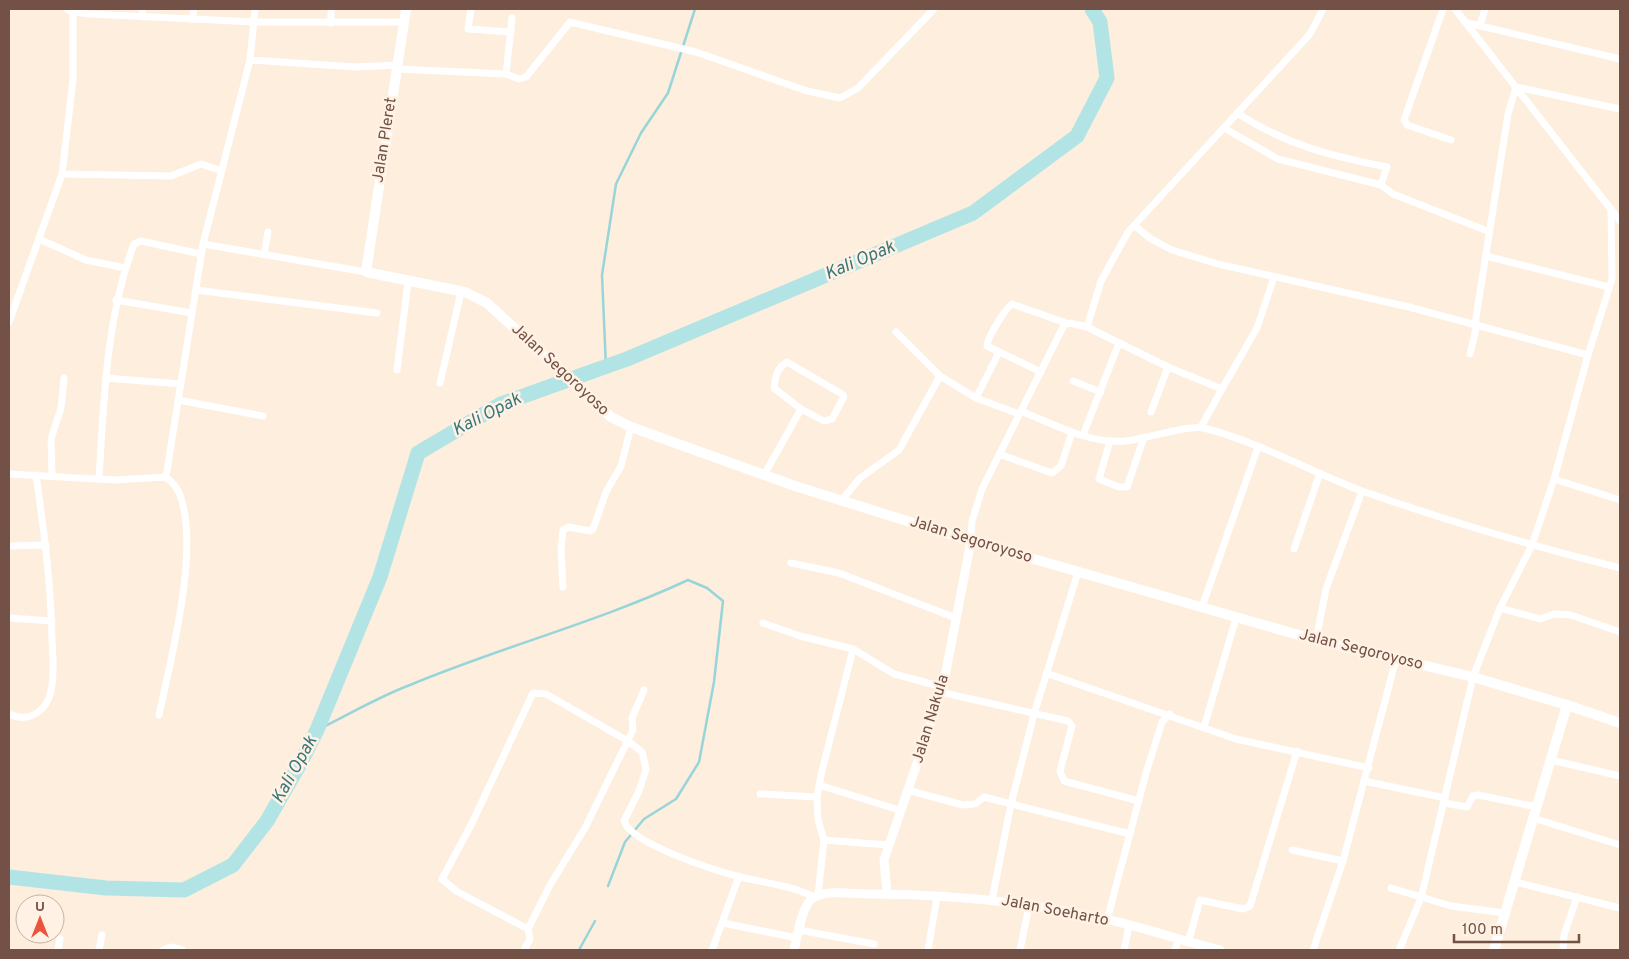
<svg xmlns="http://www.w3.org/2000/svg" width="1629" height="959" font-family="Overpass,sans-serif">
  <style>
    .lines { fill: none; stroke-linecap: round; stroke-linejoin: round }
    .stream { stroke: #98d5d9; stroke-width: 2.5 }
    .river { stroke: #b2e4e6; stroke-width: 15 }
    .minor { stroke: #fff; stroke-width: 7 }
    .tertiary { stroke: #fff; stroke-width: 9 }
    .secondary { stroke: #fff; stroke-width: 10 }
    .labels { text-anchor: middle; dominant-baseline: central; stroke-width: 5; stroke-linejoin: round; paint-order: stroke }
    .street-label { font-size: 16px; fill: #735146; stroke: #fff2e5 }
    .water-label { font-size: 18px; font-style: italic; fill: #3a767a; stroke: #fff2e5 }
  </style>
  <rect width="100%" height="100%" fill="#fdeede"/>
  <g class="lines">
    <g class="stream">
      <polyline points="606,367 602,275 616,184 641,133 668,93 695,9"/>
      <path d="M317,730C348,715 378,697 410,685C501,647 598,622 688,580L707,588L723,601L714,682L699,762L676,799L644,819L625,842L608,886"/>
      <polyline points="579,950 595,921"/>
    </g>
    <polyline class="river" points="9,877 106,888 184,890 233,865 267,821 301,762 317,730 380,577 418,453 501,404 627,359 973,213 1077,136 1107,78 1100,22 1092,9"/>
    <g class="minor">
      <polyline points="67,9 73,12 90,14 255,22 404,22"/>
      <polyline points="142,9 143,17"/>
      <polyline points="471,9 468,29 511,32"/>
      <polyline points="1443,9 1404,120 1407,125 1451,140"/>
      <polyline points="1455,9 1620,221"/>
      <polyline points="73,12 73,80 62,174 171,176 201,164 222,171"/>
      <polyline points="192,19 194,9"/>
      <polyline points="331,23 331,9"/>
      <polyline points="1468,23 1620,59"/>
      <polyline points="1480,26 1485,9"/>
      <polyline points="250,60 357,67 397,65"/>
      <polyline points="397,69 506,74 519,79 526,77 570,22 696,52 807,91 840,98 858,88 934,9"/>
      <polyline points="506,74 512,18"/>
      <path d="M1237,113C1286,145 1331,156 1387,167L1381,185"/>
      <polyline points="1224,128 1278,159 1381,185 1393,194 1490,232"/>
      <polyline points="1135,226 1151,239 1172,250 1218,264 1409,307 1588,355 1612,279 1611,209"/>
      <polyline points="39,239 86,260 125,268"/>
      <polyline points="203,244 366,272"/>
      <polyline points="264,255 268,232"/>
      <polyline points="1486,256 1609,287"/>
      <polyline points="196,290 377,313"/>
      <polyline points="116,300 192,313"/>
      <polyline points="9,322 62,174"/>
      <polyline points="1475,324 1508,114 1516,87 1620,109"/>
      <polyline points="1087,327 1168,367 1222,389 1201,427"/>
      <polyline points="896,332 940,376 976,398 1019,414"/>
      <polyline points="1470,354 1477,324"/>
      <path d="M787,362L842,394L844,397L832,419L824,421L801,409L774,388C775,377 777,368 787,362Z"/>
      <polyline points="397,370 408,282"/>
      <path d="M1041,372L987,346C987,338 1005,309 1012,304L1066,323"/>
      <polyline points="106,378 181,384"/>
      <polyline points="1073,381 1101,392"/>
      <polyline points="440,383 461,292"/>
      <polyline points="1222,389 1257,328 1274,277"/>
      <polyline points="976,398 999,352"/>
      <polyline points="178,400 263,416"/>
      <path d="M1021,411C1053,424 1089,444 1125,441C1143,440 1189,424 1204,428C1259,442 1309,471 1362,491C1447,521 1533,546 1620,568"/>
      <polyline points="1151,412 1168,367"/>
      <polyline points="1083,435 1119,343"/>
      <polyline points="1110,441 1099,479 1119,487 1127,487 1144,437"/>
      <polyline points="999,454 1052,473 1061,466 1072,432"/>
      <polyline points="9,474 114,480 166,477 203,244 250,60 255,9"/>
      <polyline points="52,475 51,439 61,408 64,378"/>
      <polyline points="764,475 801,409"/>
      <path d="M99,478C104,399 106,318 134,244L141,241L201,254"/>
      <polyline points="1554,479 1620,500"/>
      <polyline points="841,501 860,478 899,450 940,376"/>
      <polyline points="971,541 972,521 982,489 1064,325 1070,323 1087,327 1101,281 1128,232 1310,34 1323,9"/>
      <polyline points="9,546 46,545"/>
      <polyline points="1294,549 1320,473"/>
      <polyline points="791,563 839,573 956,618"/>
      <polyline points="563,587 561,550 563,530 569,527 590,531 593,529 606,492 621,466 631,427"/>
      <polyline points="1202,607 1258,447"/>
      <polyline points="1500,608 1540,619 1554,614 1571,615 1620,632"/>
      <polyline points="9,618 52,621"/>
      <polyline points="763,623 800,636 853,649 894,674 943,687"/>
      <polyline points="1316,640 1326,589 1362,491"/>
      <polyline points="1046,673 1236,739 1369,768"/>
      <polyline points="940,692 1068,721 1072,726 1060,771 1064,781 1139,801"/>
      <path d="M9,714C25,722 42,715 49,698C55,681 53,658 52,640C51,584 44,531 36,475"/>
      <path d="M159,715C171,658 200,550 180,495C177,487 172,482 166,477"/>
      <polyline points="1204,727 1236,618"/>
      <polyline points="1551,760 1620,776"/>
      <polyline points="1364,781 1445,798"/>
      <polyline points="819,785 899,810"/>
      <polyline points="907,790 963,805 975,804 984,797 1130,834"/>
      <polyline points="760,794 817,797"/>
      <polyline points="1444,803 1467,807 1473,796 1478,795 1537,807"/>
      <polyline points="1533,818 1620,845"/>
      <polyline points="824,840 888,845"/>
      <polyline points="1292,850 1343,861"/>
      <polyline points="1515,882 1620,908"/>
      <polyline points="1391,888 1451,906 1505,913"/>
      <polyline points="818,895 824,840 818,820 817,797 821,775 853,649"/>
      <polyline points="992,900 1011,804 1034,714 1078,572"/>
      <polyline points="1107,920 1146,773 1162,722 1170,714"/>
      <polyline points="723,923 797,938"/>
      <polyline points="528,929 550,885 585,828 633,730 632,718 644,690"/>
      <polyline points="799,930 874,944"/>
      <polyline points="1188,943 1200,900 1243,909 1250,906 1297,751"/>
      <polyline points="58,950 60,939"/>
      <polyline points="99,950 102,935"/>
      <polyline points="163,950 171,947 182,950"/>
      <path d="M524,950L530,939L528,929L456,891L442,879L472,823L533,693L546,694L628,741L642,752L646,769L639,791L624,821C631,844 717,871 740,877C764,883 791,885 814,897"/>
      <polyline points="712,950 739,876"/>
      <polyline points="928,950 937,897"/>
      <polyline points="1020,950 1029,906"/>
      <polyline points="1124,950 1129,926"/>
      <polyline points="1175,950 1178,940"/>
      <polyline points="1313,950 1343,861 1396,659"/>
      <polyline points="1399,950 1421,898 1473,677 1500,608 1532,545 1554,479 1588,355"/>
      <polyline points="1563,950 1564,935 1577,897"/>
    </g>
    <g class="tertiary">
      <polyline points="887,894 884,860 943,687 971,541"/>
      <path d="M794,950C797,938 802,904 813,898C827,889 853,894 869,894C944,894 1018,901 1091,916C1135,924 1177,940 1220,950"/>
    </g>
    <g class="secondary">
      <polyline points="406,9 366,272 465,292 487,303 611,417 631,427 795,486 971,541 1316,640 1473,677 1567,705 1620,723"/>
      <polyline points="1494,950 1567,705"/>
    </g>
  </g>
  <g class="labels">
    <g class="street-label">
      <text transform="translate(385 140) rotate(-81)">Jalan Pleret</text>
      <text transform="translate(560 370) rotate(43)">Jalan Segoroyoso</text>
      <text transform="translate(971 540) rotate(17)">Jalan Segoroyoso</text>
      <text transform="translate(1361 650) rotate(14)">Jalan Segoroyoso</text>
      <text transform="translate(931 719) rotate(-73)">Jalan Nakula</text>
      <text transform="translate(1055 911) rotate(11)">Jalan Soeharto</text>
    </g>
    <g class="water-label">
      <text transform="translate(860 261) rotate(-23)">Kali Opak</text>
      <text transform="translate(487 415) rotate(-27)">Kali Opak</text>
      <text transform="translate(295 770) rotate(-61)">Kali Opak</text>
    </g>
  </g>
  <rect width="1629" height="959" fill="none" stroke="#735146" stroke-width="20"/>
  <g transform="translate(40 919)"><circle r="24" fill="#fff2e5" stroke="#c7b2a5"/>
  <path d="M0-4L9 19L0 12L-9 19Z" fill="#ed523d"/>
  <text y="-8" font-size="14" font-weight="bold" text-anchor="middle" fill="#735146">U</text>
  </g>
  <path d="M1454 934v8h125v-8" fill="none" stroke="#735146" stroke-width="2.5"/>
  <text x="1462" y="934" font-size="15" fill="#735146" stroke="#fff2e5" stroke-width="4" paint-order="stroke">100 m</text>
</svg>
